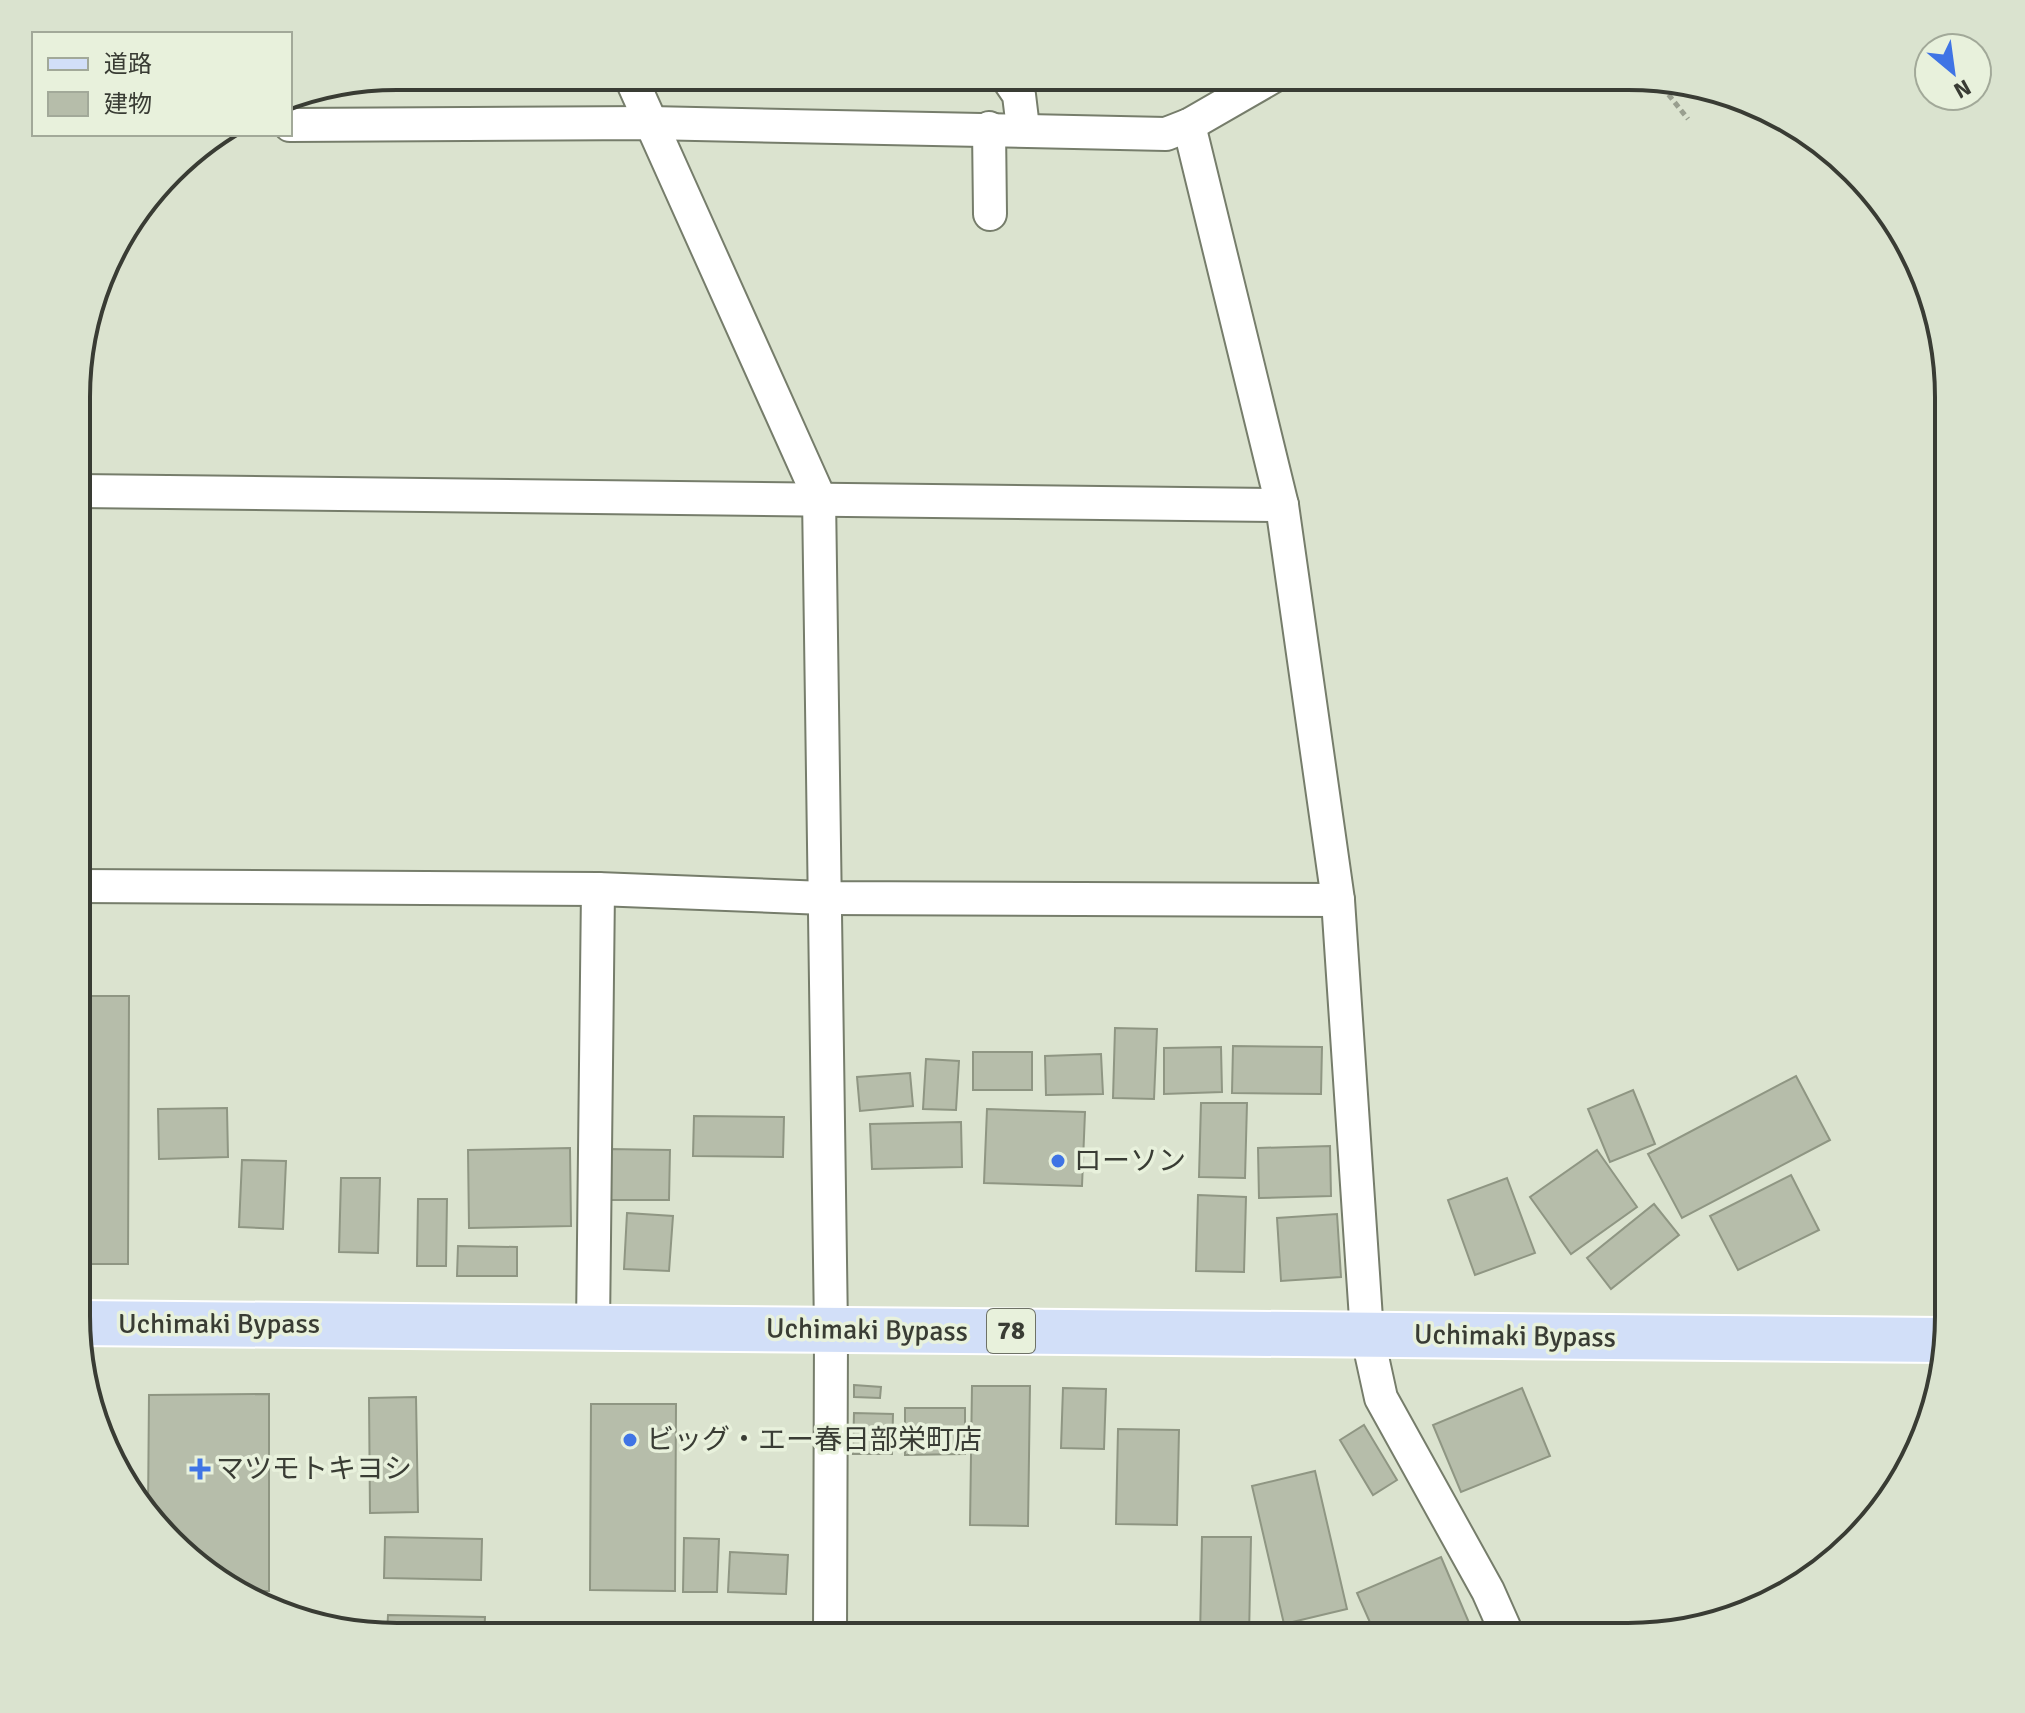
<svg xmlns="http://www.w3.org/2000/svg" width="2025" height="1713" font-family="Signika,'Noto Sans JP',sans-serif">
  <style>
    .building { fill: #b6bdaa; stroke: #8f9683; stroke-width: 2 }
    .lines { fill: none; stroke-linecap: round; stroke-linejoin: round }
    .street-casing { stroke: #767d6b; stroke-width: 36 }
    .primary-casing { stroke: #fff; stroke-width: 48 }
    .path { stroke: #999f8f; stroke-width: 5; stroke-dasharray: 6 4; stroke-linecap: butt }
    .street { stroke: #fff; stroke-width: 32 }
    .primary { stroke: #d2dff8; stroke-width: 44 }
    .poi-dot { fill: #3f74e5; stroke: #e8f1dc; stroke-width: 3 }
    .labels { text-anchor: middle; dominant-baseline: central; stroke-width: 7; stroke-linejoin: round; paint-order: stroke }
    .shield { fill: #e8f1dc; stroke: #6e7266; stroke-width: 2 }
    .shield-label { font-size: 26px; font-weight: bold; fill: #393c34 }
    .poi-label { font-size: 28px; fill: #393c34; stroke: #e8f1dc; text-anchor: start }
    .street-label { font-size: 28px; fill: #393c34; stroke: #e8f1dc }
    .rim { fill: none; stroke: #393c34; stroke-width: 4 }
  </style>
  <rect width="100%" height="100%" fill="#dbe3cf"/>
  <g class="building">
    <polygon points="77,996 129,996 128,1264 77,1264"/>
    <polygon points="1115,1028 1157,1029 1154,1099 1113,1098"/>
    <polygon points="1233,1046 1322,1047 1321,1094 1232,1093"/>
    <polygon points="1221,1047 1222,1092 1164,1094 1164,1048"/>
    <rect x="973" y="1052" width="59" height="38"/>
    <polygon points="1101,1054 1103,1094 1046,1095 1045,1056"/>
    <polygon points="926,1059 959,1061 956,1110 923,1109"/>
    <polygon points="910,1073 913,1106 860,1111 857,1077"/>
    <polygon points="1796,1076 1830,1140 1682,1218 1648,1154"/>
    <polygon points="1633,1090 1655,1144 1610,1162 1588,1109"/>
    <polygon points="1201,1103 1247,1103 1245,1178 1199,1177"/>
    <polygon points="227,1108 228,1157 159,1159 158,1109"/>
    <polygon points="987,1109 1085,1112 1082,1186 984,1183"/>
    <polygon points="694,1116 784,1117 783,1157 693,1156"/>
    <polygon points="961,1122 962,1167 872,1169 870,1124"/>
    <polygon points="1330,1146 1331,1196 1259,1198 1258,1148"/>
    <polygon points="570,1148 571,1226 469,1228 468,1150"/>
    <polygon points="609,1149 670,1150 669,1200 609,1200"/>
    <polygon points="1597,1150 1637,1207 1571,1254 1530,1197"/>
    <polygon points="242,1160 286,1161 283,1229 239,1227"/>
    <polygon points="1791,1175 1819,1230 1738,1270 1710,1216"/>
    <polygon points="341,1178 380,1178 378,1253 339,1252"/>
    <polygon points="1507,1178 1535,1253 1475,1275 1448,1200"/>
    <polygon points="1198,1195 1246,1197 1244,1272 1196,1271"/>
    <polygon points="418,1199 447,1199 446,1266 417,1266"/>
    <polygon points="1654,1204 1679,1235 1611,1289 1587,1258"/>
    <polygon points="627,1213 673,1216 669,1271 624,1269"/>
    <polygon points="1337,1214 1341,1277 1281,1281 1277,1218"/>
    <polygon points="458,1246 517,1247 517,1276 457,1276"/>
    <polygon points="854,1385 881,1387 880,1398 854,1397"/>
    <polygon points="972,1386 1030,1386 1028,1526 970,1525"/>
    <polygon points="1063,1388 1106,1389 1104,1449 1061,1448"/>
    <polygon points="1522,1388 1550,1456 1461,1492 1433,1425"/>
    <polygon points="269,1394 269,1591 241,1591 170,1543 148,1513 149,1395"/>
    <polygon points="416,1397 418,1512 370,1513 369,1398"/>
    <polygon points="591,1404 676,1404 675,1591 590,1590"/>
    <polygon points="905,1408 965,1408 965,1454 905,1455"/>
    <polygon points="854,1413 893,1414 892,1454 853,1454"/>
    <polygon points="1364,1425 1397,1480 1373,1495 1340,1440"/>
    <polygon points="1118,1429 1179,1430 1177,1525 1116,1524"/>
    <polygon points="1315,1471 1347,1609 1284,1624 1252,1486"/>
    <polygon points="385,1537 482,1539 481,1580 384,1578"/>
    <polygon points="1202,1537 1251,1537 1249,1637 1200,1637"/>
    <polygon points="684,1538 719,1539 717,1592 683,1592"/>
    <polygon points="730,1552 788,1555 786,1594 728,1592"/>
    <polygon points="1441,1557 1470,1625 1443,1636 1376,1636 1357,1593"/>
    <polygon points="388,1615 485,1617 484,1637 387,1635"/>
  </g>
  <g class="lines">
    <g class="street-casing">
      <g id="street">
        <polyline points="630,76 819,497 831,1330 830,1637"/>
        <polyline points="1006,76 1019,95 1023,128"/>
        <polyline points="290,125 650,123 1166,134 1189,125 1274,76"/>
        <polyline points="1189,125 1282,505 1338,900 1367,1334 1381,1398 1488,1591 1508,1636"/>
        <polyline points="989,128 990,214"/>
        <polyline points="79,491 1282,505"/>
        <polyline points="78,886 598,889 824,898 1338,900"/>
        <polyline points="593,1327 598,889"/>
      </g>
    </g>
    <g class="primary-casing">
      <polyline id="primary" points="77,1323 1944,1340"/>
    </g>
    <polyline class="path" points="1656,79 1688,119"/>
    <use href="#street" class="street"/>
    <use href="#primary" class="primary"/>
  </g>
  <g class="poi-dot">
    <circle cx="1058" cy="1161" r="8"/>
    <circle cx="630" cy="1440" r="8"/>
    <path d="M196 1457h8v8h8v8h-8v8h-8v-8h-8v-8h8z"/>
  </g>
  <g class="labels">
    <rect class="shield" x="987" y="1309" width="48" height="44" rx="6"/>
    <g class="shield-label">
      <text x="1011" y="1331">78</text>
    </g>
    <g class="poi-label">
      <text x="1074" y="1161">ローソン</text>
      <text x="646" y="1440">ビッグ・エー春日部栄町店</text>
      <text x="216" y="1469">マツモトキヨシ</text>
    </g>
    <g class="street-label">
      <text x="219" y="1324">Uchimaki Bypass</text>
      <text transform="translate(867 1330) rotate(1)">Uchimaki Bypass</text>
      <text transform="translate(1515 1336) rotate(1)">Uchimaki Bypass</text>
    </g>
  </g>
  <path d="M0 0H2025V1713H0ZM397 90H1628A307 307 0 0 1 1935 397V1316A307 307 0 0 1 1628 1623H397A307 307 0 0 1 90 1316V397A307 307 0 0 1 397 90Z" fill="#dae3cf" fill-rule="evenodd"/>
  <path class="rim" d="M397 90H1628A307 307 0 0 1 1935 397V1316A307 307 0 0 1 1628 1623H397A307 307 0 0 1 90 1316V397A307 307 0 0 1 397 90Z"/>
  <rect x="32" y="32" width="260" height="104" fill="#e8f1dc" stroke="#a2a999" stroke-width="2"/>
  <rect x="48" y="58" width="40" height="12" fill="#d2dff8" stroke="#a2a999" stroke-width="2"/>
  <text x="104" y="72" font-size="24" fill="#393c34">道路</text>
  <rect x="48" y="92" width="40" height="24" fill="#b6bdaa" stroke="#a2a999" stroke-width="2"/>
  <text x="104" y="112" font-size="24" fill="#393c34">建物</text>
  <g transform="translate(1953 72) rotate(151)"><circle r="38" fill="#e8f1dc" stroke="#a2a999" stroke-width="2"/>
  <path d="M0-6L14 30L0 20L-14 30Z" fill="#3f74e5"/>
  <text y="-12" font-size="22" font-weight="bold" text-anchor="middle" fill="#393c34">N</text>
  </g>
</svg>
